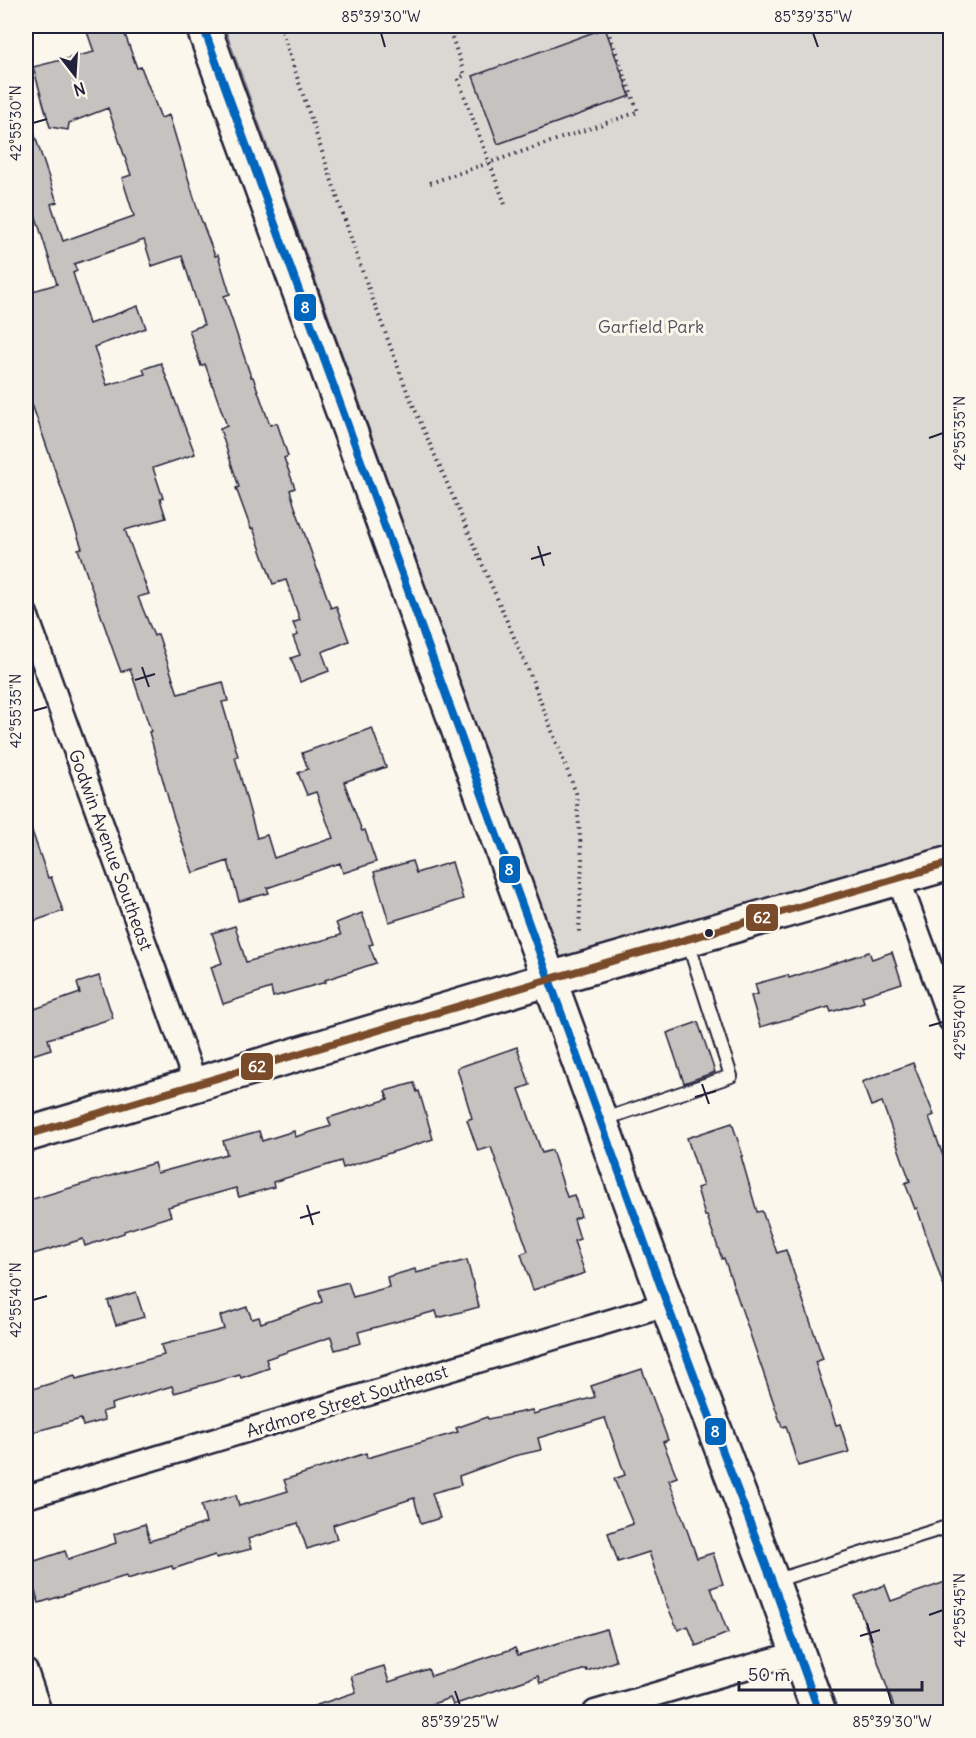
<svg xmlns="http://www.w3.org/2000/svg" width="976" height="1738" font-family="Delius,sans-serif">
  <style>
    .green { fill: #dbd8d3; stroke: #7e7d87; stroke-width: 1.5 }
    .building { fill: #c6c2c0; stroke: #22223b; stroke-width: 1.5 }
    .lines { fill: none; stroke-linecap: round; stroke-linejoin: round }
    .lane-casing { stroke: #22223b; stroke-width: 16 }
    .street-casing { stroke: #22223b; stroke-width: 27 }
    .secondary-casing { stroke: #22223b; stroke-width: 38 }
    .path { stroke: #22223b; stroke-width: 4; stroke-dasharray: 1.5 4.5; stroke-linecap: butt }
    .lane { stroke: #fbf7ec; stroke-width: 12 }
    .street { stroke: #fbf7ec; stroke-width: 22 }
    .secondary { stroke: #fbf7ec; stroke-width: 33 }
    .bus-1-casing { stroke: #fbf7ec; stroke-width: 12 }
    .bus-2-casing { stroke: #fbf7ec; stroke-width: 12 }
    .bus-1 { stroke: #0065bd; stroke-width: 8 }
    .bus-2 { stroke: #7a4b2a; stroke-width: 8 }
    .ticks { fill: none; stroke: #22223b; stroke-width: 2 }
    .bus-dot { fill: #22223b; stroke: #fbf7ec; stroke-width: 2 }
    .labels { text-anchor: middle; dominant-baseline: central; stroke-width: 6; stroke-linejoin: round; paint-order: stroke }
    .park-label { font-size: 18px; fill: #505061; stroke: #fbf7ec }
    .street-label { font-size: 18px; fill: #22223b; stroke: #fbf7ec }
    .line-badge { stroke: #fbf7ec; stroke-width: 2 }
    .badge-label { font-size: 16px; text-anchor: middle; font-weight: bold; fill: #fff }
    .neatline { fill: none; stroke: #22223b; stroke-width: 2 }
    .ticks-label { font-size: 15px; text-anchor: middle; fill: #22223b }
  </style>
  <rect width="100%" height="100%" fill="#fbf7ec"/>
  <filter id="ink" filterUnits="userSpaceOnUse"><feTurbulence type="fractalNoise" baseFrequency=".0167" numOctaves="2"/><feDisplacementMap in="SourceGraphic" scale="12" xChannelSelector="R" yChannelSelector="G"/><feConvolveMatrix kernelMatrix="1 2 1 2 8 2 1 2 1" color-interpolation-filters="sRGB"/></filter>
  <g filter="url(#ink)">
    <polygon class="green" points="224,26 950,26 950,848 560,959"/>
    <g class="building">
      <polygon points="85,26 122,26 137,68 141,67 161,118 169,115 199,214 215,256 218,255 230,294 224,296 251,377 253,377 270,425 277,423 288,456 284,458 295,488 290,490 294,504 331,608 336,606 349,641 322,652 329,671 300,682 291,658 300,655 293,637 298,635 293,623 300,620 286,580 273,584 253,528 251,529 236,488 239,487 220,429 227,426 205,364 201,366 189,330 204,325 182,256 152,266 144,240 74,264 77,271 73,273 89,324 138,306 146,328 94,347 107,385 145,374 143,369 161,363 195,454 153,468 163,498 160,499 166,518 125,530 149,594 138,597 154,636 158,634 178,694 223,682 228,701 222,702 238,756 235,757 257,838 267,835 274,858 333,838 316,792 307,795 298,773 308,769 302,753 372,728 386,767 344,782 362,831 365,830 376,862 343,873 340,863 267,888 269,893 239,901 228,861 193,873 173,815 149,732 151,731 130,669 121,672 114,653 78,549 82,548 26,387 26,293 57,284 26,185 26,118 29,118 57,202 51,204 63,241 134,216 122,178 131,175 108,108 69,123 68,130 50,127 33,67 94,52"/>
      <polygon points="605,28 630,96 498,144 473,76"/>
      <polygon points="26,822 29,822 48,878 51,877 63,911 26,924"/>
      <polygon points="412,861 416,873 452,862 463,899 389,922 374,872"/>
      <polygon points="362,913 373,944 369,945 376,963 325,980 326,982 273,997 271,988 223,1004 211,967 222,963 212,933 235,926 246,962 341,935 336,923"/>
      <polygon points="869,952 872,959 892,952 902,983 862,996 864,1002 831,1012 829,1007 760,1027 751,996 758,994 755,984 788,975 789,978"/>
      <polygon points="99,976 113,1018 48,1039 51,1049 26,1057 26,1012 80,993 77,983"/>
      <polygon points="698,1022 715,1072 684,1083 667,1033"/>
      <polygon points="517,1047 530,1085 519,1089 542,1153 552,1150 567,1197 574,1195 581,1216 574,1219 580,1239 574,1241 585,1273 533,1290 521,1254 528,1251 491,1147 478,1151 467,1120 472,1118 457,1068"/>
      <polygon points="913,1063 934,1115 929,1117 951,1178 951,1295 947,1296 917,1208 915,1209 905,1183 910,1181 882,1102 871,1106 862,1082"/>
      <polygon points="414,1083 417,1092 419,1091 433,1139 343,1168 341,1161 273,1182 274,1187 239,1197 236,1188 168,1207 171,1216 124,1231 124,1233 85,1246 83,1239 30,1255 26,1239 26,1201 154,1163 157,1173 227,1154 223,1141 259,1131 262,1141 294,1131 295,1137 331,1126 328,1118 388,1099 385,1091"/>
      <polygon points="732,1123 743,1156 741,1156 757,1212 762,1211 777,1253 786,1250 823,1359 815,1362 836,1425 840,1424 849,1452 798,1466 786,1426 782,1427 724,1258 722,1259 707,1216 705,1216 697,1188 703,1186 687,1138"/>
      <polygon points="467,1260 479,1307 438,1318 436,1311 358,1332 361,1343 335,1350 331,1337 266,1359 269,1368 241,1378 240,1375 174,1393 172,1386 111,1404 112,1409 102,1412 105,1420 83,1426 81,1419 26,1434 26,1391 75,1376 76,1379 102,1372 164,1355 161,1345 224,1329 220,1316 247,1307 252,1319 259,1317 261,1323 322,1302 319,1290 348,1282 353,1297 389,1287 387,1277 415,1269 416,1273"/>
      <polygon points="136,1292 144,1317 116,1325 108,1301"/>
      <polygon points="642,1369 668,1440 663,1442 677,1477 669,1480 697,1558 713,1553 723,1584 711,1588 728,1633 696,1646 688,1626 678,1630 666,1603 649,1552 618,1562 608,1533 633,1524 614,1479 625,1475 605,1418 538,1438 541,1450 514,1456 459,1476 461,1485 432,1493 440,1518 421,1524 414,1498 333,1525 337,1539 307,1549 298,1523 248,1539 251,1549 216,1558 215,1555 173,1569 172,1566 127,1579 126,1576 39,1603 26,1564 65,1551 68,1559 116,1543 114,1534 145,1524 150,1541 206,1523 201,1505 236,1495 239,1506 288,1491 284,1480 366,1453 367,1458 458,1432 456,1428 487,1417 488,1419 532,1410 533,1414 595,1397 591,1386"/>
      <polygon points="951,1580 951,1713 896,1713 855,1596 885,1585 891,1601"/>
      <polygon points="606,1629 616,1661 587,1671 586,1669 540,1683 538,1676 453,1705 450,1698 406,1713 305,1713 305,1709 356,1692 351,1676 384,1666 389,1682 428,1669 431,1676 515,1648 518,1655"/>
    </g>
    <g class="lines">
      <g class="lane-casing">
        <g id="lane">
          <polyline points="602,1120 731,1076 687,939"/>
          <polyline points="774,1581 950,1526"/>
        </g>
      </g>
      <g class="street-casing">
        <g id="street">
          <polyline points="26,614 196,1085"/>
          <polyline points="898,878 950,1020"/>
          <polyline points="26,1497 667,1304"/>
          <polyline points="26,1671 40,1712"/>
          <polyline points="595,1712 796,1653"/>
        </g>
      </g>
      <g class="secondary-casing">
        <g id="secondary">
          <polyline points="203,26 667,1304 772,1581 819,1712"/>
          <polyline points="26,1135 550,979 950,863"/>
        </g>
      </g>
      <g class="path">
        <polyline points="280,26 360,265 407,391 530,674 576,793 582,859 579,933"/>
        <polyline points="448,26 465,75 458,79 505,204"/>
        <polyline points="430,183 638,112 606,26"/>
      </g>
      <use href="#lane" class="lane"/>
      <use href="#street" class="street"/>
      <use href="#secondary" class="secondary"/>
      <g class="bus-1-casing">
        <polyline id="bus-1" points="203,26 667,1304 772,1581 819,1712"/>
      </g>
      <g class="bus-2-casing">
        <polyline id="bus-2" points="26,1135 550,979 950,863"/>
      </g>
      <use href="#bus-1" class="bus-1"/>
      <use href="#bus-2" class="bus-2"/>
    </g>
  </g>
  <path class="ticks" d="M381,33L385,47M813,33L818,47M33,123L47,119M929,438L943,433M538,546L544,566M531,559L551,553M142,667L149,687M135,680L155,674M33,711L47,707M929,1026L943,1022M702,1084L709,1104M695,1097L716,1091M307,1205L313,1225M300,1218L320,1212M33,1300L47,1296M929,1615L943,1610M867,1623L873,1643M860,1636L880,1630M455,1691L460,1705M888,1691L892,1705"/>
  <circle class="bus-dot" cx="709" cy="933" r="5"/>
  <g class="labels">
    <g class="park-label">
      <text x="651" y="326">Garfield Park</text>
    </g>
    <g class="street-label">
      <text transform="translate(111 850) rotate(70)">Godwin Avenue Southeast</text>
      <text transform="translate(347 1401) rotate(-17)">Ardmore Street Southeast</text>
    </g>
  </g>
  <g class="line-badge">
    <rect x="293" y="293" width="24" height="29" rx="6" fill="#0065bd"/>
    <rect x="498" y="855" width="23" height="29" rx="6" fill="#0065bd"/>
    <rect x="745" y="903" width="34" height="29" rx="6" fill="#7a4b2a"/>
    <rect x="240" y="1052" width="34" height="29" rx="6" fill="#7a4b2a"/>
    <rect x="704" y="1417" width="23" height="29" rx="6" fill="#0065bd"/>
  </g>
  <g class="badge-label">
    <text x="305" y="313">8</text>
    <text x="509" y="875">8</text>
    <text x="762" y="923">62</text>
    <text x="257" y="1072">62</text>
    <text x="715" y="1437">8</text>
  </g>
  <rect width="976" height="1738" fill="none" stroke="#fbf7ec" stroke-width="66"/>
  <g transform="translate(75 75) rotate(163)" stroke="#fbf7ec" stroke-width="4.5" paint-order="stroke">
  <path d="M0-4.5L10 22L0 15L-10 22Z" fill="#22223b"/>
  <text y="-9" font-size="16" font-weight="bold" text-anchor="middle" fill="#22223b">N</text>
  </g>
  <path d="M739 1681v9h183v-9" fill="none" stroke="#22223b" stroke-width="3"/>
  <text x="748" y="1681" font-size="18" fill="#22223b" stroke="#fbf7ec" stroke-width="4.5" paint-order="stroke">50 m</text>
  <rect x="33" y="33" width="910" height="1672" class="neatline"/>
  <g class="ticks-label">
    <text x="381" y="22">85°39'30"W</text>
    <text x="813" y="22">85°39'35"W</text>
    <text transform="translate(16 123) rotate(-90)" y="5">42°55'30"N</text>
    <text transform="translate(960 433) rotate(-90)" y="5">42°55'35"N</text>
    <text transform="translate(16 711) rotate(-90)" y="5">42°55'35"N</text>
    <text transform="translate(960 1022) rotate(-90)" y="5">42°55'40"N</text>
    <text transform="translate(16 1300) rotate(-90)" y="5">42°55'40"N</text>
    <text transform="translate(960 1610) rotate(-90)" y="5">42°55'45"N</text>
    <text x="460" y="1727">85°39'25"W</text>
    <text x="892" y="1727">85°39'30"W</text>
  </g>
</svg>
